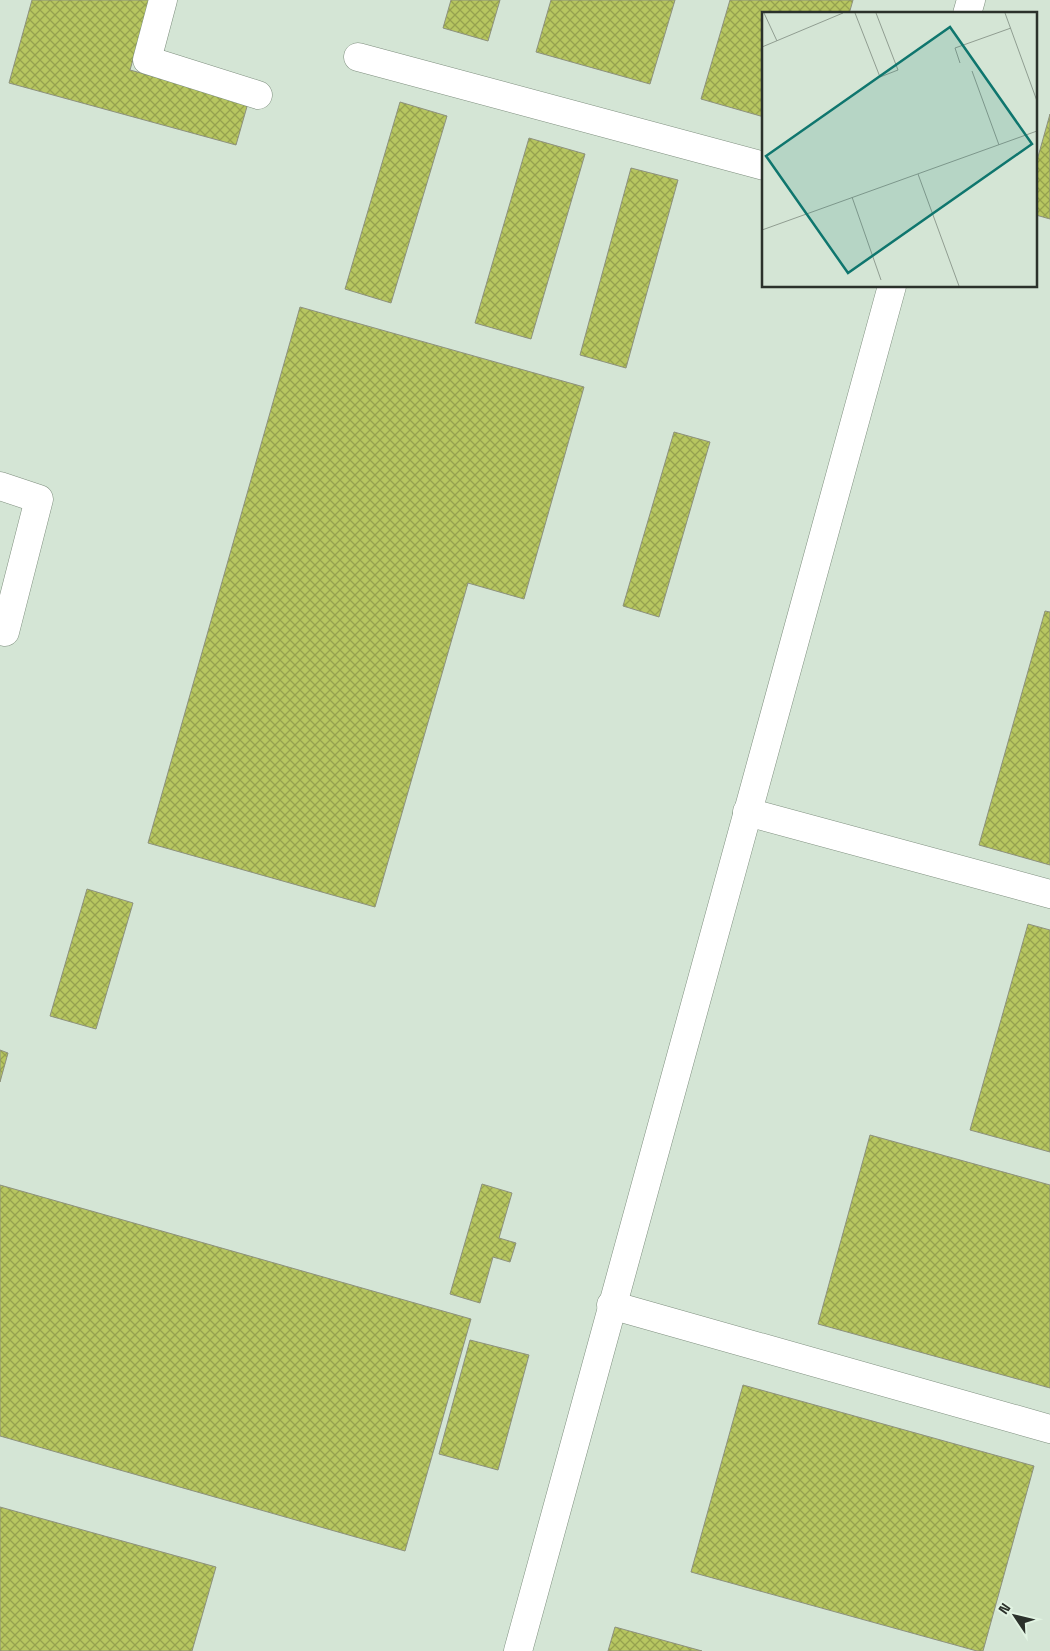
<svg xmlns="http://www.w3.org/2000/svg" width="1050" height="1651" font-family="'Space Grotesk',sans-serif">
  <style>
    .building { fill: url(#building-cross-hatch); stroke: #8d917d }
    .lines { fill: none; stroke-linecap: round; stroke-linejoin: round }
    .minor-casing { stroke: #7e8e7e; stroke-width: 29 }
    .minor { stroke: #fff; stroke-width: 28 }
    .inset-road { fill: none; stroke: #909d91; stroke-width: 1 }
    .view { fill: #0f766e; fill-opacity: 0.15; stroke: #0f766e; stroke-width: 2.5 }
    .inset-edge { fill: none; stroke: #2b312b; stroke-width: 2.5 }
  </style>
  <defs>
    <pattern id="building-cross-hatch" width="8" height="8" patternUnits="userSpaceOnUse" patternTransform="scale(1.25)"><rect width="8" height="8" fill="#b7c660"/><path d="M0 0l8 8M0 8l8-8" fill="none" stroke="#95a14f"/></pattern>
  </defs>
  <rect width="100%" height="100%" fill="#d4e5d5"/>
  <g class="building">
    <polygon points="32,0 150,0 130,70 248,103 236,145 9,83"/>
    <polygon points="451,0 500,0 488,41 443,28"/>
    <polygon points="551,0 675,0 650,84 536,52"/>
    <polygon points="730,0 853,0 849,14 764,14 764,117 701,99"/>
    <polygon points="400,102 447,116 391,303 345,289"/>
    <polygon points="1050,114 1050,219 1036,215 1036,164"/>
    <polygon points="529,138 585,154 531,339 475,323"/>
    <polygon points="631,168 678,180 626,368 580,355"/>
    <polygon points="300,307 584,387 524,599 468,583 375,907 148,843"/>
    <polygon points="674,432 710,442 659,617 623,606"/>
    <polygon points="1045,611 1050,612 1050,865 979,845"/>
    <polygon points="87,889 133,903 96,1029 50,1016"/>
    <polygon points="1028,924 1050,930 1050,1152 970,1130"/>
    <polygon points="0,1050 8,1053 0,1082"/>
    <polygon points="870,1135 1050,1185 1050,1388 818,1324"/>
    <polygon points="482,1184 512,1193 499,1238 516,1243 510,1262 493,1257 480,1303 450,1294"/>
    <polygon points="0,1185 471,1319 405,1551 0,1436"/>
    <polygon points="470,1340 529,1355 498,1470 439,1454"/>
    <polygon points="743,1385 1034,1466 983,1651 977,1651 691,1572"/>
    <polygon points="0,1507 216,1567 192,1651 0,1651"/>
    <polygon points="615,1627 702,1651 608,1651"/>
  </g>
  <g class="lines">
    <g class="minor-casing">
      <g id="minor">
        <polyline points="163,0 147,60 258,95"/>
        <polyline points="967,14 971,0"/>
        <polyline points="358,57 764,166"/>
        <polyline points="0,486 39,499 5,632 0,631"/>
        <polyline points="747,812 1050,894"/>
        <polyline points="611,1305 1050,1429"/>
        <polyline points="518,1651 892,286"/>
      </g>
    </g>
    <use href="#minor" class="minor"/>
  </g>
  <g transform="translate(762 12)">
    <rect width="275" height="275" fill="#d4e5d5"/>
    <path class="inset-road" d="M2,1L15,29M93,1L118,65L136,58L114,1M243,1L275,89M0,35L81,1M198,51L193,36L249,16M210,59L237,133M156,162L197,274M90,185L119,268M0,218L275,119"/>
    <path class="view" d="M188,15L270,132L86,261L4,144Z"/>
    <rect width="275" height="275" class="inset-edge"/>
  </g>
  <g transform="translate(1015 1616) rotate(305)" stroke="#e1f3e2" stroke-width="4" paint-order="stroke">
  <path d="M0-4L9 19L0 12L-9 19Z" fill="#2b312b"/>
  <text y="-8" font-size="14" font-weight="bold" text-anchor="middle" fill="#2b312b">N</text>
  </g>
</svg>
